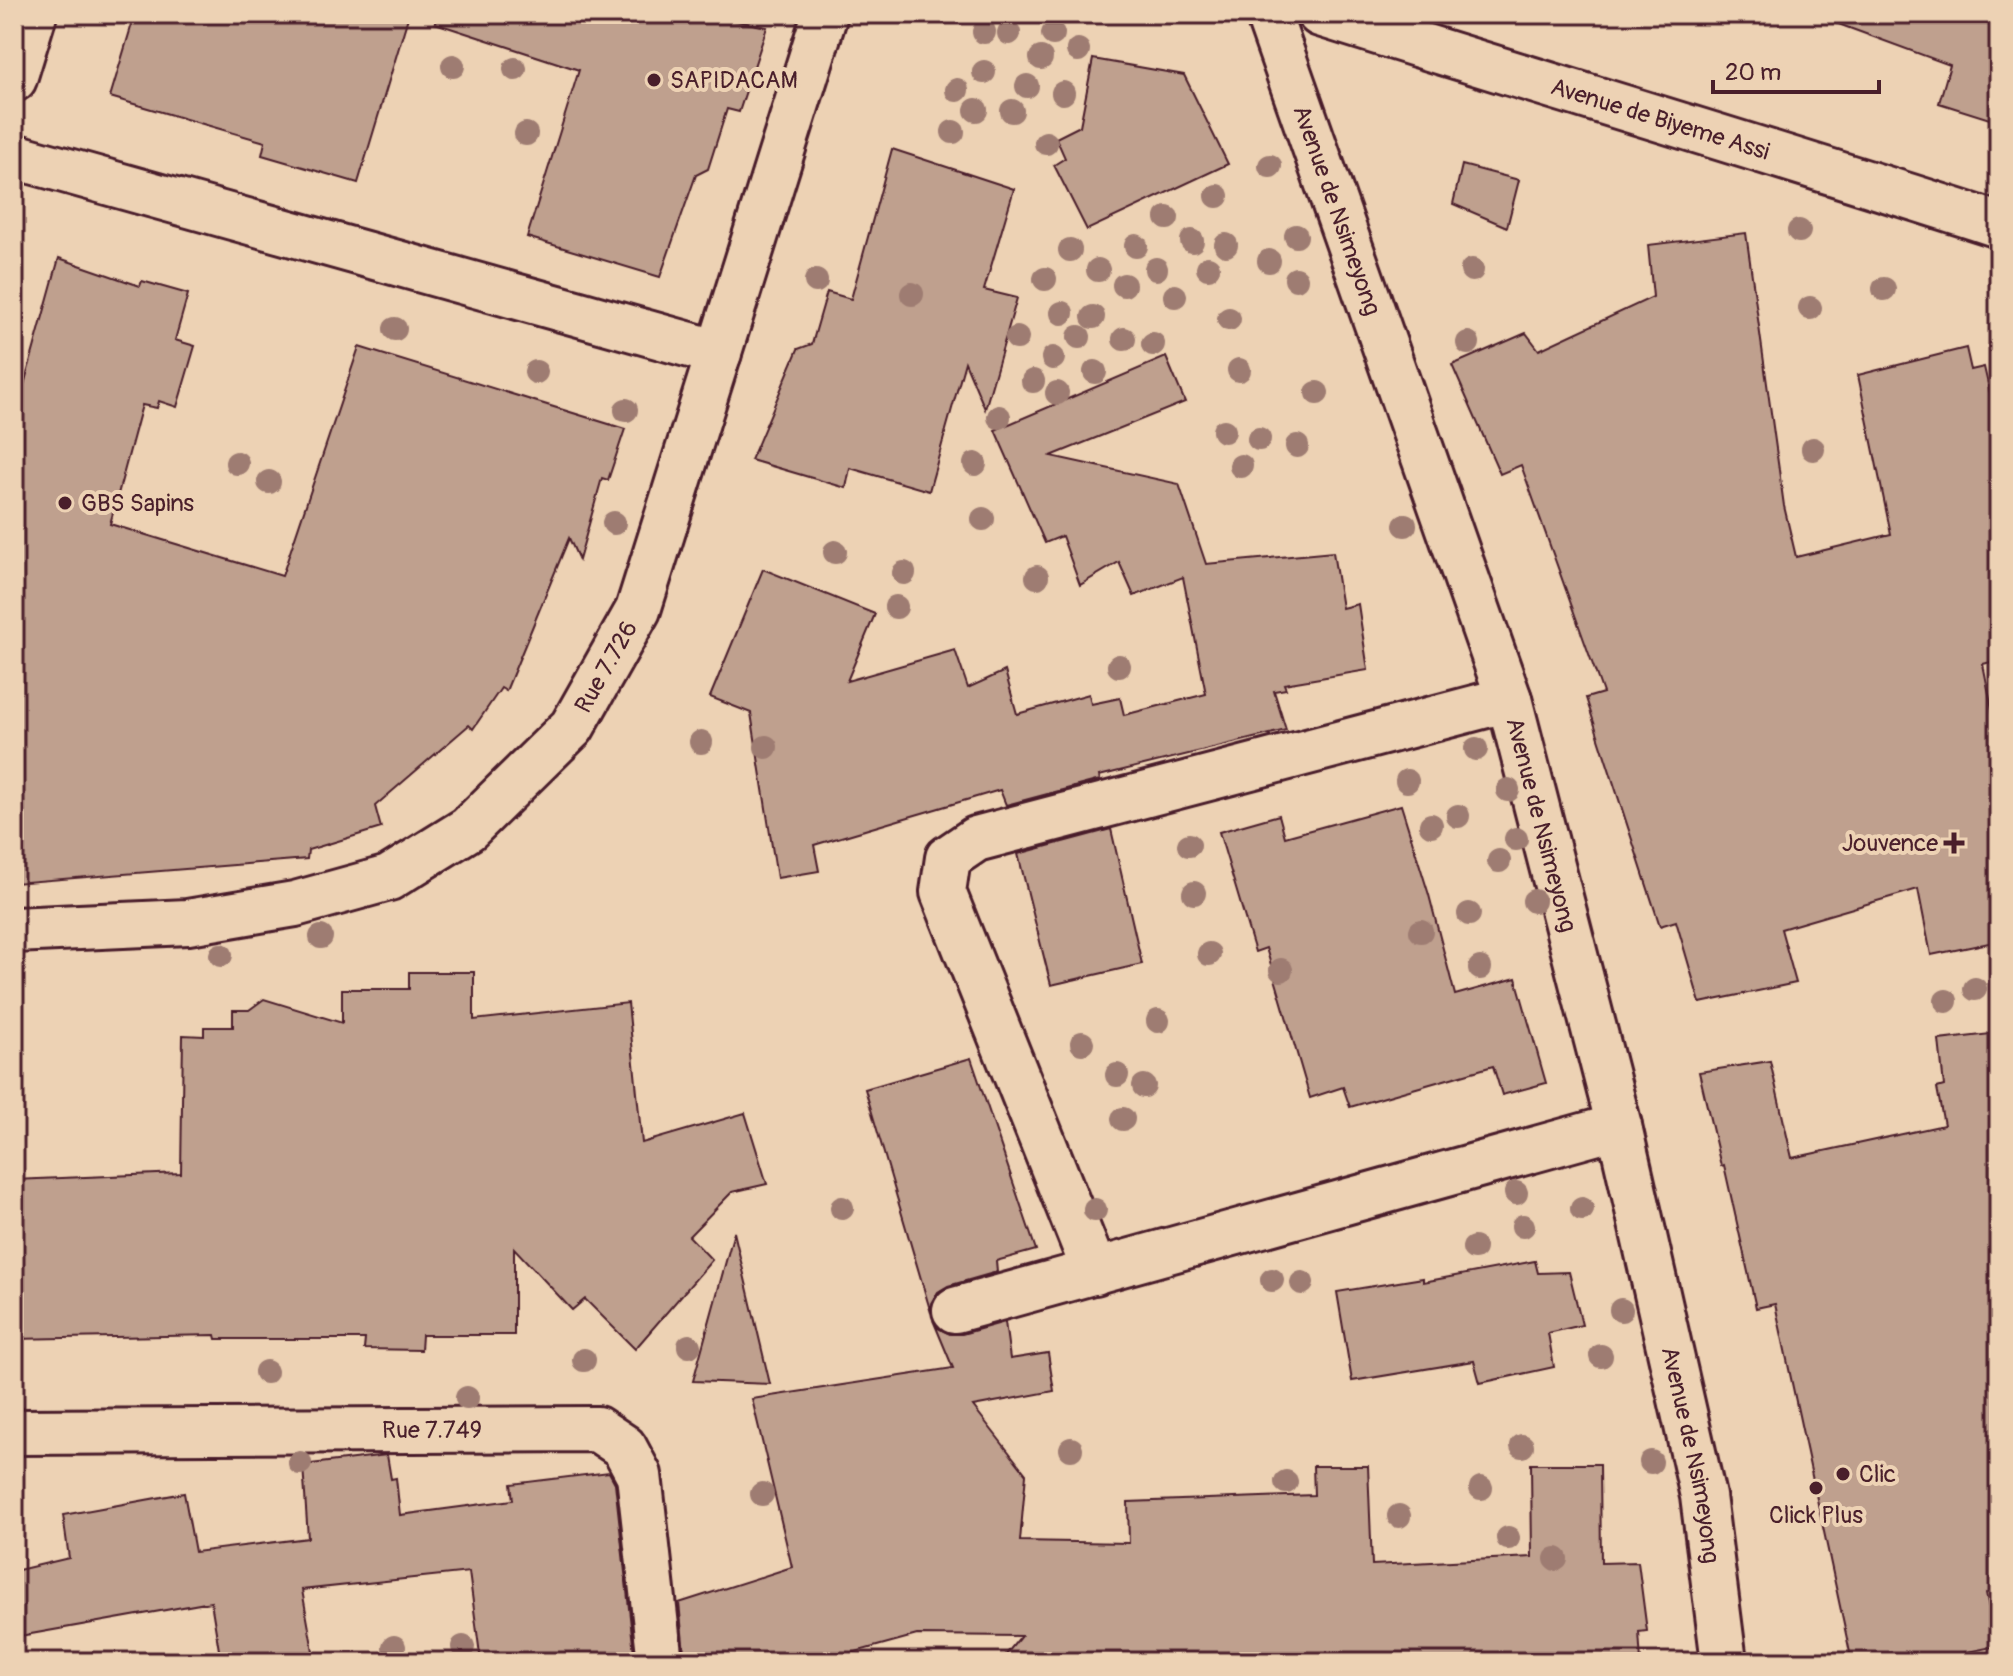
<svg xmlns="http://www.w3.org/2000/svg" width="2013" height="1676" font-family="Pangolin,sans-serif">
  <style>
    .building { fill: #bfa08e; stroke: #4a1f2b; stroke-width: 2 }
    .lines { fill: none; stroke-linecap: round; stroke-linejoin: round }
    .minor-casing { stroke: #4a1f2b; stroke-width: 50 }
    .major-casing { stroke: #4a1f2b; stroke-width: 50 }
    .minor { stroke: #edd2b4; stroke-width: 44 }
    .major { stroke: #edd2b4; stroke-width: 44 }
    .tree { fill: #9e7c72 }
    .poi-dot { fill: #4a1f2b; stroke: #edd2b4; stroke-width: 3 }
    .labels { text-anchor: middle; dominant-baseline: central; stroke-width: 8; stroke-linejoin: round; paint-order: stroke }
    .poi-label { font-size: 24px; fill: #4a1f2b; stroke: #edd2b4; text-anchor: start }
    .street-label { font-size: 24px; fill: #4a1f2b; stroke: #edd2b4 }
  </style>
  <rect width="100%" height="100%" fill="#edd2b4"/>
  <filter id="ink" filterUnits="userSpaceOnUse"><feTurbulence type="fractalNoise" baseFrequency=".0125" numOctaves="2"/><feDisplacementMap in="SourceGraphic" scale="16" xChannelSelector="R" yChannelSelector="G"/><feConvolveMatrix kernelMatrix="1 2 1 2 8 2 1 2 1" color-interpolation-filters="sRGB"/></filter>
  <g filter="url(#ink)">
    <g class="building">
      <polygon points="135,14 409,14 358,183 262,155 265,142 110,97"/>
      <polygon points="436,14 702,14 767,27 739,112 727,109 708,169 696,175 660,277 527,237 579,70 435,23"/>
      <polygon points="1826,14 1947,14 1999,27 1999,122 1939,103 1950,65 1825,19"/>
      <polygon points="1093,59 1184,75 1228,164 1087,230 1054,165 1065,158 1056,138 1080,126"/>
      <polygon points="892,149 1014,189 984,290 1017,298 985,409 965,362 929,491 850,468 846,488 751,460 798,349 812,344 827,292 851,299"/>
      <polygon points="1462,165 1519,180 1507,227 1453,204"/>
      <polygon points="1746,233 1784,506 1796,557 1891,534 1858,375 1966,348 1971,370 1984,367 1999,432 1999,660 1983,664 1999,744 1999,941 1931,955 1918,889 1781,929 1796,983 1700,1003 1676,921 1660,926 1586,698 1603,693 1521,465 1500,474 1452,365 1526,333 1539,350 1653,297 1648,245"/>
      <polygon points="59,258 140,286 142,281 188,294 175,340 195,346 177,407 159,401 157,408 142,405 110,524 282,576 359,347 625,429 608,480 602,478 579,560 569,538 506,691 501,688 473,729 469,725 375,806 381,828 308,850 307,859 14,883 14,421"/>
      <polygon points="1166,357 1185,402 1051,456 1179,484 1206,564 1333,552 1342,608 1358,604 1368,670 1284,684 1286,689 1274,691 1286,730 1099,776 1100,780 1006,805 1000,790 814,845 819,871 777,878 751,713 710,697 763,569 875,614 847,681 955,650 968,688 1005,671 1017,714 1089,694 1091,704 1120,698 1124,715 1206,694 1183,577 1134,596 1119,562 1080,585 1062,536 1045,543 995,430"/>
      <polygon points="1401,805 1429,895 1455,995 1516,978 1546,1083 1502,1095 1493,1066 1350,1107 1343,1087 1310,1098 1266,948 1255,952 1219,832 1279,815 1285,837"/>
      <polygon points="1111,829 1142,964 1051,985 1018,854"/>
      <polygon points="409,972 474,972 474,1020 628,1003 642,1143 745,1113 767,1184 732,1192 689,1236 712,1260 635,1349 585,1299 572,1310 514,1248 514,1335 422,1335 421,1350 364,1349 365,1339 216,1339 215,1335 14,1339 14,1180 181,1173 183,1035 204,1036 204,1027 233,1027 233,1010 249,1010 264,999 342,1023 342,989 409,989"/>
      <polygon points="1999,1033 1999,1591 1986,1593 1997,1646 1919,1662 1852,1662 1775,1304 1756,1308 1724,1165 1721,1166 1699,1072 1770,1061 1792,1158 1944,1125 1937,1088 1944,1086 1939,1040"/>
      <polygon points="971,1058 1036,1250 996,1261 997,1272 948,1286 938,1292 931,1303 931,1313 865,1089"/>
      <polygon points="734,1232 770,1384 693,1381"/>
      <polygon points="1535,1261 1538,1273 1569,1272 1582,1325 1548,1333 1554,1367 1480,1383 1474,1361 1352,1381 1337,1292 1423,1278 1423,1282"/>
      <polygon points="933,1320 938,1328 950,1334 962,1334 1005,1322 1010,1359 1048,1353 1054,1391 973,1406 1026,1474 1020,1541 1129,1543 1128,1502 1314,1495 1313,1466 1368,1466 1372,1565 1532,1557 1531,1464 1600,1464 1601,1563 1638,1562 1647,1631 1639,1632 1641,1662 1522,1662 1522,1660 1000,1662 1021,1636 917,1635 819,1662 685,1662 679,1603 792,1567 752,1399 953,1368"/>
      <polygon points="387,1455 391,1479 396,1478 400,1515 513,1500 511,1484 609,1472 615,1483 635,1662 481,1662 469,1572 302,1590 315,1662 221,1662 211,1602 14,1637 14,1571 69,1558 63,1515 184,1493 195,1552 308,1538 303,1465"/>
    </g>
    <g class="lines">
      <g class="minor-casing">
        <g id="minor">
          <polyline points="14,79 34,14"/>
          <polyline points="14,156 719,353"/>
          <path id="s1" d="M14,930L188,922L295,904L389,878L468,829L572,727L638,610L825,14"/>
          <polyline points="1095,1272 943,892 948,858 976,839 1509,699"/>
          <polyline points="955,1310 1619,1126"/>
          <path id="s2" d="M14,1432L597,1429L624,1447L639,1475L660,1662"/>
        </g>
      </g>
      <g class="major-casing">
        <g id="major">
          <path id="s3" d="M1268,14L1509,699L1619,1126L1703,1496L1724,1662"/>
          <path id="s4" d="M1320,14C1546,85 1773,152 1999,225"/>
        </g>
      </g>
      <use href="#minor" class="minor"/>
      <use href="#major" class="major"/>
    </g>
    <g class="tree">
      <circle cx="984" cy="32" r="12"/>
      <circle cx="1009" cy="33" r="12"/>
      <circle cx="1053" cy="34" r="12"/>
      <circle cx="1078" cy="50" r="12"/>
      <circle cx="1041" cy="58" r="12"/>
      <circle cx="453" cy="66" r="12"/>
      <circle cx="515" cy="69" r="12"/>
      <circle cx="984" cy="72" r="12"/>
      <circle cx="1027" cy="86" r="12"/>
      <circle cx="957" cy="90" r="12"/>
      <circle cx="1063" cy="93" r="12"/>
      <circle cx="976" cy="110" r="12"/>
      <circle cx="1012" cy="111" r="12"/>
      <circle cx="953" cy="132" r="12"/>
      <circle cx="526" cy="134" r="12"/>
      <circle cx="1046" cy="143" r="12"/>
      <circle cx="1270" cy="166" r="12"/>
      <circle cx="1217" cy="196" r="12"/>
      <circle cx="1167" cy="218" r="12"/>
      <circle cx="1799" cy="231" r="12"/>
      <circle cx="1296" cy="236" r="12"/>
      <circle cx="1192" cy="241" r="12"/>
      <circle cx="1226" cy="245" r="12"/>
      <circle cx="1136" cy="246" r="12"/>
      <circle cx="1070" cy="250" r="12"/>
      <circle cx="1269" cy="261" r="12"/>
      <circle cx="1208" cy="268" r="12"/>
      <circle cx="1156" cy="269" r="12"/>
      <circle cx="1098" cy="270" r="12"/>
      <circle cx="1472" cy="270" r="12"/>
      <circle cx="1045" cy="279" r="12"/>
      <circle cx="1296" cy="279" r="12"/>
      <circle cx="816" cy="281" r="12"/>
      <circle cx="1124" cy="285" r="12"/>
      <circle cx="1884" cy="289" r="12"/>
      <circle cx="912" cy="294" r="12"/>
      <circle cx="1175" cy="296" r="12"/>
      <circle cx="1810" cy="308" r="12"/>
      <circle cx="1062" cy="313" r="12"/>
      <circle cx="1093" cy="317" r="12"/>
      <circle cx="1229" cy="319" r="12"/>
      <circle cx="395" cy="329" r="12"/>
      <circle cx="1079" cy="337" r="12"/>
      <circle cx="1017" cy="338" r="12"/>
      <circle cx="1124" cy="339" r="12"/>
      <circle cx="1468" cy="343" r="12"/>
      <circle cx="1153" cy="344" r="12"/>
      <circle cx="1053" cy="358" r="12"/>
      <circle cx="1239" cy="370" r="12"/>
      <circle cx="536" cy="372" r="12"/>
      <circle cx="1095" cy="372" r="12"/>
      <circle cx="1033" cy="381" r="12"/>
      <circle cx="1057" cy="393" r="12"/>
      <circle cx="1317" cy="393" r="12"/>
      <circle cx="626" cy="410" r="12"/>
      <circle cx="999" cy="417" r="12"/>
      <circle cx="1224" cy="431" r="12"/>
      <circle cx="1259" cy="439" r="12"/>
      <circle cx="1297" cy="446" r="12"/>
      <circle cx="1813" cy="449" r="12"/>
      <circle cx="237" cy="463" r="12"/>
      <circle cx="975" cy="464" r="12"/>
      <circle cx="1241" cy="466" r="12"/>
      <circle cx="269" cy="482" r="12"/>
      <circle cx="983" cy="519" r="12"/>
      <circle cx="614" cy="523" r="12"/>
      <circle cx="1405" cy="525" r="12"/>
      <circle cx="835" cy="552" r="12"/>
      <circle cx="904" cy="573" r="12"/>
      <circle cx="1037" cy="577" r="12"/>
      <circle cx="896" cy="607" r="12"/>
      <circle cx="1119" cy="666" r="12"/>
      <circle cx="701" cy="742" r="12"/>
      <circle cx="766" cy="747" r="12"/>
      <circle cx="1476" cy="749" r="12"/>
      <circle cx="1407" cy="781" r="12"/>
      <circle cx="1508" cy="790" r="12"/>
      <circle cx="1458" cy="816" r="12"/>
      <circle cx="1431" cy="825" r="12"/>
      <circle cx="1516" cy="839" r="12"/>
      <circle cx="1189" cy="845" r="12"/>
      <circle cx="1499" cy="861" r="12"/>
      <circle cx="1194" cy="893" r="12"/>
      <circle cx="1534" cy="901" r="12"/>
      <circle cx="1469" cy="914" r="12"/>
      <circle cx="1421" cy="931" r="12"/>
      <circle cx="321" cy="937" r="12"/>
      <circle cx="1209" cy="954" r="12"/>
      <circle cx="221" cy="955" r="12"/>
      <circle cx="1480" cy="968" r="12"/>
      <circle cx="1281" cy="970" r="12"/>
      <circle cx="1975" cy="989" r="12"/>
      <circle cx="1946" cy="1001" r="12"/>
      <circle cx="1158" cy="1021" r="12"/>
      <circle cx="1082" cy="1043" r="12"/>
      <circle cx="1117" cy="1075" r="12"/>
      <circle cx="1144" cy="1086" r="12"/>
      <circle cx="1123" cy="1119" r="12"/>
      <circle cx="1516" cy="1193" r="12"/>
      <circle cx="842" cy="1208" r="12"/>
      <circle cx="1582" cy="1209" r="12"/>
      <circle cx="1095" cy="1210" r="12"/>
      <circle cx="1523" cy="1226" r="12"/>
      <circle cx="1474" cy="1248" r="12"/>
      <circle cx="1272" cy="1280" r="12"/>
      <circle cx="1302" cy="1283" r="12"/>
      <circle cx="1621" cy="1310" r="12"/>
      <circle cx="689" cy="1346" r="12"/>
      <circle cx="1601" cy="1356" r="12"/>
      <circle cx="584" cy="1360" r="12"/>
      <circle cx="266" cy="1372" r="12"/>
      <circle cx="467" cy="1398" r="12"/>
      <circle cx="1522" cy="1446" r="12"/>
      <circle cx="1071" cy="1449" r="12"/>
      <circle cx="1651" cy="1462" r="12"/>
      <circle cx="300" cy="1463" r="12"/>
      <circle cx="1286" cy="1482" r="12"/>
      <circle cx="1481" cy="1488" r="12"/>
      <circle cx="762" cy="1494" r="12"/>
      <circle cx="1399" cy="1516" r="12"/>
      <circle cx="1508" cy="1538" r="12"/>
      <circle cx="1556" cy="1559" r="12"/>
      <circle cx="394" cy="1647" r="12"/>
      <circle cx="463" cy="1647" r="12"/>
    </g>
  </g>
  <g class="poi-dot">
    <circle cx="654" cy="80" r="8"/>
    <circle cx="65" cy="503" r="8"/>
    <path d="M1950 831h8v8h8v8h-8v8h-8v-8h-8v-8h8z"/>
    <circle cx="1843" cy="1474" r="8"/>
    <circle cx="1816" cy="1488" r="8"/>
  </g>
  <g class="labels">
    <g class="poi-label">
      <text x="670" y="80">SAPIDACAM</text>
      <text x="81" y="503">GBS Sapins</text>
      <text x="1938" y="843" text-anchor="end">Jouvence</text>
      <text x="1859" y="1474">Clic</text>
      <text x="1816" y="1515" text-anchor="middle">Click Plus</text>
    </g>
    <g class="street-label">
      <text stroke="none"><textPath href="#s4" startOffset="356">Avenue de Biyeme Assi</textPath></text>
      <text stroke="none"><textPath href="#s3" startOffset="208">Avenue de Nsimeyong</textPath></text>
      <text stroke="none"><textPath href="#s1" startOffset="688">Rue 7.726</textPath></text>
      <text stroke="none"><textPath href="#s3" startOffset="856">Avenue de Nsimeyong</textPath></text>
      <text stroke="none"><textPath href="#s2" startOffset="418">Rue 7.749</textPath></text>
      <text stroke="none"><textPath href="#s3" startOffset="1504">Avenue de Nsimeyong</textPath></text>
    </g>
  </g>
  <rect width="2013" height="1676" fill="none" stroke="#edd2b4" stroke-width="48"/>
  <rect x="24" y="24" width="1965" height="1628" fill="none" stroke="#4a1f2b" stroke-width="3" filter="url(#ink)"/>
  <path d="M1713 80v12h166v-12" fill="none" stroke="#4a1f2b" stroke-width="4"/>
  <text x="1725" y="80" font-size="24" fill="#4a1f2b" stroke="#edd2b4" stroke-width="6" paint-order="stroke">20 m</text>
</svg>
